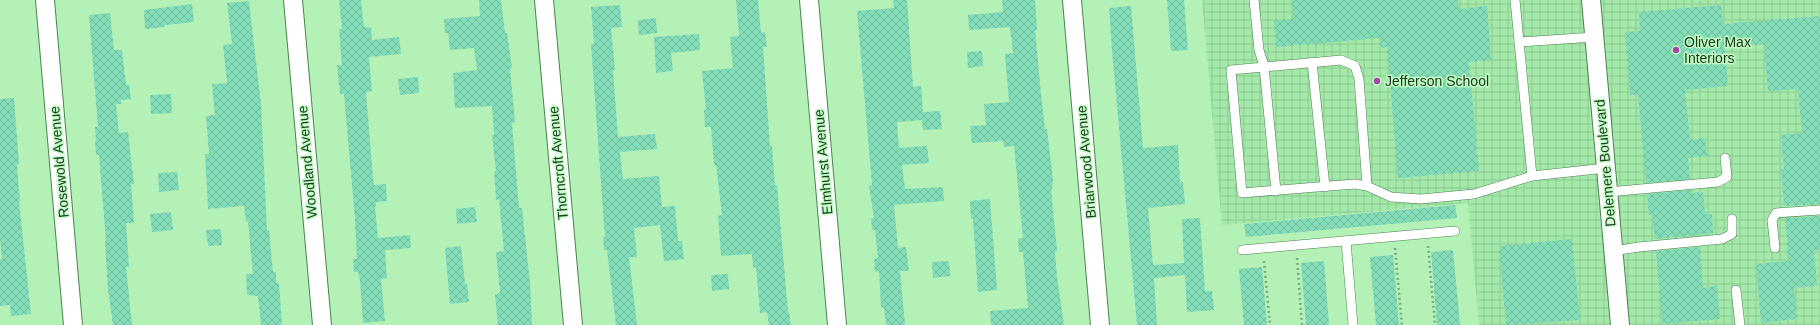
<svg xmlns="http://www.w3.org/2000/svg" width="1820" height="325" font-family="Arial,sans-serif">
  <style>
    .industrial { fill: url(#industrial-grid) }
    .building { fill: url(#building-cross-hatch) }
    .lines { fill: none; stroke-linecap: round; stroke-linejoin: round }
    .lane-casing { stroke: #4a8550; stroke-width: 10 }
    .street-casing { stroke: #4a8550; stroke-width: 20 }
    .path { stroke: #7aaa7e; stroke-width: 2.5; stroke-dasharray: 2 3; stroke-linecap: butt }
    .lane { stroke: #fff; stroke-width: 9 }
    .street { stroke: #fff; stroke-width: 18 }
    .poi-dot { fill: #aa47ae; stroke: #c0ffc4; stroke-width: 1.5 }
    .labels { text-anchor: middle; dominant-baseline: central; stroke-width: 3; stroke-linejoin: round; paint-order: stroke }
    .poi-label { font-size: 14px; fill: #203822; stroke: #c0ffc4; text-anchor: start }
    .street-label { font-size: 14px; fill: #203822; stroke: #c0ffc4 }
  </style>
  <defs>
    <pattern id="industrial-grid" width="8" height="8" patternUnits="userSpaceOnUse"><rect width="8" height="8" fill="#a4e9a9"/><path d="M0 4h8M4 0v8" fill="none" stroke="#8dc991"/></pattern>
    <pattern id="building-cross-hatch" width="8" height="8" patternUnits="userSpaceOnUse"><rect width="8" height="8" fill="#83ddb9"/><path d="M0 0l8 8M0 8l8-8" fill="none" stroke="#71be9f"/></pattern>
  </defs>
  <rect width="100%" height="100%" fill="#b3f1b7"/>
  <polygon class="industrial" points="1202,0 1820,0 1820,325 1479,325 1468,203 1222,225"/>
  <g class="building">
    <polygon points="339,0 361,0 364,27 371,27 372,40 399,37 401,54 369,57 372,91 366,92 373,178 374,185 386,184 387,201 376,202 376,207 375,207 378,238 410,235 411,248 385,250 387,278 381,279 385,321 363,323 360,281 358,272 354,272 353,259 357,259 355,219 344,94 340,94 337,65 342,65 339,29 342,29"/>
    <polygon points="479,0 501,0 505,33 507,33 512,68 510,68 515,122 512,123 519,208 522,208 530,283 532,325 498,325 495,295 500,293 496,252 504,251 499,199 496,200 494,171 496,171 492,135 494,135 492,106 455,108 453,73 477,70 474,48 450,50 448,33 445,33 444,19 480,16"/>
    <polygon points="736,0 758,0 761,33 765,32 767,47 763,47 770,146 772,146 775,185 777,185 788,312 789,312 791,325 769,325 767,312 760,313 756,267 753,268 752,254 721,256 718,216 722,215 716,165 714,165 711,127 705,127 704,110 706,110 702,71 733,68 730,37 739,36"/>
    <polygon points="893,0 907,0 913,87 921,86 923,112 940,111 942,129 923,130 922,120 897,122 899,148 927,146 929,163 902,165 905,189 943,187 944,201 894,205 898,248 906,247 909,271 900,271 905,325 886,325 884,308 881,307 879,271 875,272 874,259 878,258 875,230 872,230 871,218 874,218 869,186 872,185 857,11 894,8"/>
    <polygon points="1002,0 1035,0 1037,30 1035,30 1041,94 1045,129 1047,129 1053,180 1052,189 1051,189 1057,251 1055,252 1057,277 1064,325 991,325 990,311 1028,308 1023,252 1019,252 1018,238 1023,238 1014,146 1004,147 1003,141 972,143 970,126 986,125 984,104 1009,102 1005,54 1013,53 1010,27 969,30 968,15 1003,12"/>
    <polygon points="1167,0 1184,0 1188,50 1171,51"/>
    <polygon points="1292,0 1458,0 1459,9 1487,6 1491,60 1469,62 1479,171 1398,178 1387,47 1380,48 1379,38 1276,47 1274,21 1293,19"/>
    <polygon points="249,1 261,104 267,231 269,230 273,272 276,272 276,283 279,283 282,325 261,325 258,296 247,295 246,276 247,274 253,274 248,221 246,222 244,206 208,209 205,154 209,154 206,116 215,115 212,84 227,83 223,45 232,44 227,3"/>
    <polygon points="192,4 194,22 165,25 165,27 145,29 144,10"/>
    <polygon points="620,5 622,27 611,28 615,70 613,70 618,137 655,134 657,149 620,152 623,179 659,176 662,207 675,206 678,241 682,241 684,259 664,261 660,225 634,228 637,257 629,257 637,325 616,325 607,250 604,250 603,237 605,237 603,211 591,44 594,44 591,7"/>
    <polygon points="1721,5 1723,24 1820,16 1820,204 1784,206 1781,169 1784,169 1781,135 1802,133 1798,89 1768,91 1764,44 1725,47 1728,86 1685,90 1690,140 1705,138 1707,156 1688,158 1690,179 1646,183 1638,94 1630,95 1625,32 1640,31 1639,12"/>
    <polygon points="1131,6 1143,148 1178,145 1180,182 1183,182 1185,204 1148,208 1153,265 1184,263 1182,219 1200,218 1205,291 1212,291 1214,310 1187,312 1185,275 1154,278 1157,325 1137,325 1112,51 1109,8"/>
    <polygon points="110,13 114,50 122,50 126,85 129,85 131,99 121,100 121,104 116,104 119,133 128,132 134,184 131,184 134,223 126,223 129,267 126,267 132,325 113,325 108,289 105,241 106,241 99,155 96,155 95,141 96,141 95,127 98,127 89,15"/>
    <polygon points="656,18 657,33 639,35 638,20"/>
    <polygon points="699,34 700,50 671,53 673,71 656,73 654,37"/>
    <polygon points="982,51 983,66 968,68 967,52"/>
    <polygon points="418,77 419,93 400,95 398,79"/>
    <polygon points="171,94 172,113 151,114 150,95"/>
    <polygon points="14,98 19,164 17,165 20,201 19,201 31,314 11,316 10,305 0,306 0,259 2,259 0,239 0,99"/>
    <polygon points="177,172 179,190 159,192 158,173"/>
    <polygon points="1691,190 1692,193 1703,192 1705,214 1712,214 1713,233 1655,239 1652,215 1649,215 1647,194"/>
    <polygon points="990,199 997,290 978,292 973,219 971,219 970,201"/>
    <polygon points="1455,205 1457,218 1246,237 1244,224"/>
    <polygon points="475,207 477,222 457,224 456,209"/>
    <polygon points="171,212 173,230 152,232 150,214"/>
    <polygon points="1820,216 1820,250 1814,250 1817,286 1794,288 1797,319 1761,323 1756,264 1789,261 1785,218"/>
    <polygon points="221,229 222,245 208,246 206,230"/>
    <polygon points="1572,239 1580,320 1506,325 1499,246"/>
    <polygon points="461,246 465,284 467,283 469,302 450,304 445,248"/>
    <polygon points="1700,247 1703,288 1717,286 1720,319 1662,324 1656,251"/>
    <polygon points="1453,250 1460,325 1437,325 1431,252"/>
    <polygon points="1393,255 1399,325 1376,325 1370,257"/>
    <polygon points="949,261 950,276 933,278 932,262"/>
    <polygon points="1324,261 1329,325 1306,325 1301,263"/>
    <polygon points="1262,267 1267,325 1244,325 1239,269"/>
    <polygon points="728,274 729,289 712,291 711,275"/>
  </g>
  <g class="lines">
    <g class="lane-casing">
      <g id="lane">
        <polyline points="1254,0 1259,50 1264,66 1276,191"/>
        <polyline points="1515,0 1532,176"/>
        <polyline points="1519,42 1594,37"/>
        <polyline points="1312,62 1325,187"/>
        <polyline points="1367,186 1359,79 1355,66 1341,60 1231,70 1242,193 1355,184 1367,186 1391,197 1421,199 1474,194 1532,176 1606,168"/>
        <polyline points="1608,192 1718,182 1727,177 1725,158"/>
        <polyline points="1346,241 1353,325"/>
        <polyline points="1775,248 1772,220 1776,213 1820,210"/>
        <polyline points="1242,250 1455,231"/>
        <polyline points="1613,251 1639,247 1722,239 1732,234 1732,219"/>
        <polyline points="1736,290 1740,325"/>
      </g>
    </g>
    <g class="street-casing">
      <g id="street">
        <polyline points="45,0 73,325"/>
        <polyline points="293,0 322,325"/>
        <polyline points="544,0 573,325"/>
        <polyline points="809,0 837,325"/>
        <polyline points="1072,0 1100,325"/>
        <polyline points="1591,0 1620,325"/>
      </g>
    </g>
    <g class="path">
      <polyline points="1428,246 1435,325"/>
      <polyline points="1395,248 1402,325"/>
      <polyline points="1297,258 1302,325"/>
      <polyline points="1264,261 1270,325"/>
    </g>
    <use href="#lane" class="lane"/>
    <use href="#street" class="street"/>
  </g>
  <g class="poi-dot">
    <circle cx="1676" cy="50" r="4"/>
    <circle cx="1377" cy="81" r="4"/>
  </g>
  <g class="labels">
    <g class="poi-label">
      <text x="1684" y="42">Oliver Max<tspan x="1684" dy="16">Interiors</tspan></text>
      <text x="1385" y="81">Jefferson School</text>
    </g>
    <g class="street-label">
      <text transform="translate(59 162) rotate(-95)">Rosewold Avenue</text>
      <text transform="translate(307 162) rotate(-95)">Woodland Avenue</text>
      <text transform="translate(823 162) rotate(-95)">Elmhurst Avenue</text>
      <text transform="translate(1086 162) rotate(-95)">Briarwood Avenue</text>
      <text transform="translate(558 163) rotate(-95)">Thorncroft Avenue</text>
      <text transform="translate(1605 163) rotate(-95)">Delemere Boulevard</text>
    </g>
  </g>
</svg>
